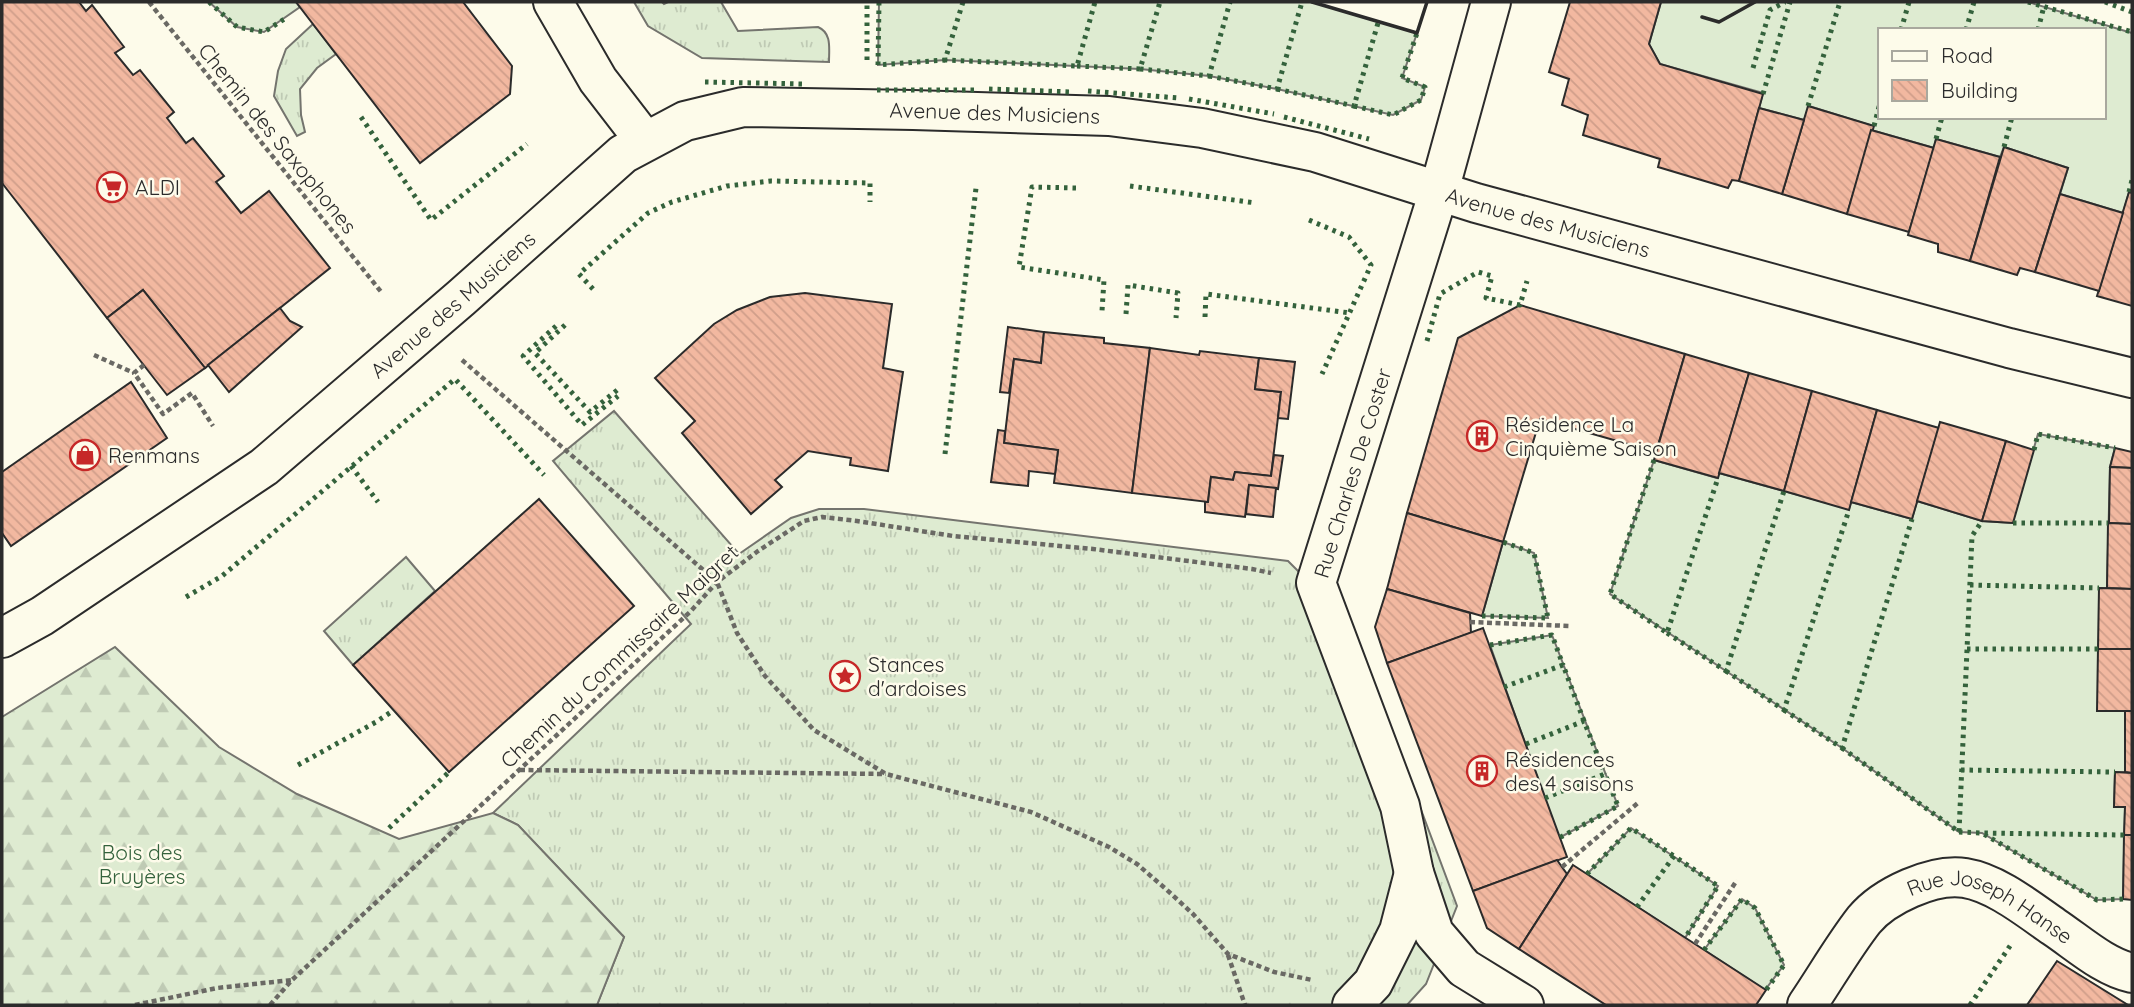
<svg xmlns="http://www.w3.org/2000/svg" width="2134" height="1007" font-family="Quicksand,sans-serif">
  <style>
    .grass { fill: url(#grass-tufts); stroke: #74746e; stroke-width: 2 }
    .forest { fill: url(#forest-firs); stroke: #74746e; stroke-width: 2 }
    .garden { fill: #deebd1; stroke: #74746e; stroke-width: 2; fill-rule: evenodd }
    .building { fill: url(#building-back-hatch); stroke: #2b2b2b; stroke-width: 2 }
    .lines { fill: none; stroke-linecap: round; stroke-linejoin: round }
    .street-casing { stroke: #2b2b2b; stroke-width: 42 }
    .path { stroke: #6a6964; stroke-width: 4.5; stroke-dasharray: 5 3.5; stroke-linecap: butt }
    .street { stroke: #fdfbea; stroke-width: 38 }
    .hedge { stroke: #34623c; stroke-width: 5; stroke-dasharray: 3.5 5; stroke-linecap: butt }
    .wall { stroke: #2b2b2b; stroke-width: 3.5 }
    .labels { text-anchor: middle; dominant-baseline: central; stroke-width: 5; stroke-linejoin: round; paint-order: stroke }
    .street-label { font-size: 21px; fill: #2b2b2b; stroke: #fdfbea }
    .poi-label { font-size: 21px; fill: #2b2b2b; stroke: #fdfbea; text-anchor: start }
    .park-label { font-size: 21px; fill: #34623c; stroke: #fdfbea }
  </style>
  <defs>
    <pattern id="grass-tufts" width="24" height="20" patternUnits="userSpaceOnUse" patternTransform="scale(1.75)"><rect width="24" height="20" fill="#deebd1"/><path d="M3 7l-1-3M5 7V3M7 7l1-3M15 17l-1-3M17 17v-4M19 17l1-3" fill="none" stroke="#bfcab4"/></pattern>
    <pattern id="forest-firs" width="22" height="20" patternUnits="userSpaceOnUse" patternTransform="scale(1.75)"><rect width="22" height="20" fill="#deebd1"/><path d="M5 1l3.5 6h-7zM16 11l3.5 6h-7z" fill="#bfcab4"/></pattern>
    <pattern id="building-back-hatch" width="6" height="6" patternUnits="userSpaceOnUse" patternTransform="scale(1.75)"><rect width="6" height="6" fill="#f2b8a0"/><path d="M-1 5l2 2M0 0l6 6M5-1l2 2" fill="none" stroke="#d09e8a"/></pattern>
  </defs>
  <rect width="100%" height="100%" fill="#fdfbea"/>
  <g class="grass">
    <path d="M634,2H662L664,4L668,2H721L738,31L818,27C832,33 829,48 829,62L702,58L648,26Z"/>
    <polygon points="313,24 336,54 317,68 300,89 301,115 305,132 297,136 274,96 278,71 286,49"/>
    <polygon points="614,411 739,554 791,518 819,509 864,509 1288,561 1352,625 1457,906 1426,984 1407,1005 597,1005 624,937 518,825 493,813 691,624 553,461"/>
    <polygon points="406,557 435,591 353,665 324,631"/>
  </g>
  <polygon class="forest" points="115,647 219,747 297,794 399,839 493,813 518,825 624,937 597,1005 2,1005 2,717"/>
  <g class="garden">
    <polygon points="209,2 296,2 300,7 264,32 237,27"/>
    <polygon points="879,2 1312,2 1417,33 1402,78 1425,87 1421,100 1393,115 1277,89 1209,76 1140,69 945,60 878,65"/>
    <path d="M1661,2H2028L2132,33V193L2129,192L2123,213L2060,194L2068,168L2004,147L2000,157L1936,139L1934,148L1871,130L1873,126L1809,106L1804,120L1759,108L1763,93L1660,64L1649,44ZM1880,30H2104V117H1880Z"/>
    <polygon points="2038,434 2115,448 2110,467 2107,588 2099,588 2125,711 2125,772 2115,772 2114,806 2125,807 2123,899 2097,900 1982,833 1959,832 1842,748 1610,594 1654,460 1717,478 1719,473 1849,509 1851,502 1912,519 1917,501 1982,521 2012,523"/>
    <polygon points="1503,542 1534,553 1548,618 1482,616"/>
    <polygon points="1552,635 1618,806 1559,838 1490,645"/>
    <polygon points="1631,828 1718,886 1685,938 1587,874"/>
    <polygon points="1742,899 1755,908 1784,965 1765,990 1704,950"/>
  </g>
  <g class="building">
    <polygon points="2,2 79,2 86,11 92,5 124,47 115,53 133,75 140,70 174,112 167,118 186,143 193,138 224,176 216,182 241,213 269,191 330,268 205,368 143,290 107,318 2,183"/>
    <polygon points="296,2 463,2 512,66 510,94 420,163"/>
    <polygon points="1570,2 1661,2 1649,44 1660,64 1763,94 1739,181 1732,180 1728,188 1658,167 1660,159 1583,135 1588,115 1562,105 1569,79 1549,72"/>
    <polygon points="1808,106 1874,126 1847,214 1782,194"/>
    <polygon points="1759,108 1804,120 1782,194 1739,181"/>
    <polygon points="1871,130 1934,148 1909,232 1847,214"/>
    <polygon points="1936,139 2000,157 1970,261 1938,252 1938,244 1908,235"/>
    <polygon points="2004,147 2068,168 2035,272 2020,268 2017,275 1970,261"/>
    <polygon points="2129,192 2132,193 2132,306 2097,296"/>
    <polygon points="2060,194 2123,213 2099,291 2035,272"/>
    <polygon points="143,290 205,368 167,395 107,318"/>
    <polygon points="805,293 892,304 883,368 903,372 888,471 850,465 851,458 808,451 775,480 782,487 751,514 682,433 695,421 655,378 714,324 737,310 770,297"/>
    <polygon points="1520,305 1685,354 1656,452 1540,419 1503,542 1407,513 1458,338"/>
    <polygon points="280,308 290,321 302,327 229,392 208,365"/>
    <polygon points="1008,327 1044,332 1041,363 1014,359 1009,393 1000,392"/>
    <polygon points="1044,332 1104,338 1104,343 1150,348 1132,493 1054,483 1058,450 1004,443 1014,359 1041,363"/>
    <polygon points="1150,348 1199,355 1200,351 1259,358 1255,389 1281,392 1271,476 1235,472 1233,480 1211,477 1208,502 1132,493"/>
    <polygon points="1685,354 1749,373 1718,478 1654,460"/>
    <polygon points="1259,358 1295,362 1288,419 1278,418 1281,392 1255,389"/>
    <polygon points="1749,373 1812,391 1784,491 1719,473"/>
    <polygon points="131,382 167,438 11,546 2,533 2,472"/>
    <polygon points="1812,391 1877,410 1849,510 1784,491"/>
    <polygon points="1877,410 1939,428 1912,519 1851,502"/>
    <polygon points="1940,422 2006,441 1982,521 1917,501"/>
    <polygon points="998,430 1005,431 1004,443 1058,450 1055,474 1029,471 1028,486 991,482"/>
    <polygon points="2006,441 2034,450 2013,523 1982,521"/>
    <polygon points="2115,448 2132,452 2132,468 2110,467"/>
    <polygon points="1274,455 1283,456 1278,489 1249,485 1245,517 1205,512 1205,502 1208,502 1211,477 1233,480 1235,472 1271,476"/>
    <polygon points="2110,467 2132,468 2132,524 2109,523"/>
    <polygon points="1249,485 1276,488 1273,517 1246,514"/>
    <polygon points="539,499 634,606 449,772 353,665"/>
    <polygon points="1407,513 1503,542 1482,616 1387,589"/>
    <polygon points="2108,523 2132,524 2132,589 2107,588"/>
    <polygon points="2099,588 2132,589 2132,649 2098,649"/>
    <polygon points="1387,589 1470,613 1471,633 1387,663 1375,627"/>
    <polygon points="1483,628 1567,857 1473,891 1387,663"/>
    <polygon points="2098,649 2132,649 2132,711 2097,711"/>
    <polygon points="2125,711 2132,711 2132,773 2125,772"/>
    <polygon points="2115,772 2132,773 2132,835 2124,835 2125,807 2114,807"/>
    <polygon points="2124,835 2132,835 2132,900 2123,899"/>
    <polygon points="1557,860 1567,874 1519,949 1487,928 1473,891"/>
    <polygon points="1573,865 1766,990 1756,1005 1606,1005 1519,949"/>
    <polygon points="2057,961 2128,1005 2027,1005"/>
  </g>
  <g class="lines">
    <g class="street-casing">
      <g id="street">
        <polyline points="553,2 598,80 645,141"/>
        <polyline points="1491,2 1439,191 1316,583 1400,806 1414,873 1434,933 1464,968 1524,1005"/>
        <path id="s1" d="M2,638L42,616L264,467L461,298L623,154L685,121L743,107L913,110L1109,116L1202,128L1315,152L1476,203L2009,348L2132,378"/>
        <polyline points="1352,1005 1373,983 1399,931 1414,873"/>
        <path id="s2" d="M1807,1005C1826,977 1843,947 1864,920C1884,896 1933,873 1965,878C1996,883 2028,909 2054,927C2078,943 2104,967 2132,973"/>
      </g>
    </g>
    <g class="path">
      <polyline points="149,2 382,293"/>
      <polyline points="94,355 134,373"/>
      <polyline points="462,360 717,582 737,633 765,676 814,730 886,774 1031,812 1109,847 1137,864 1167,890 1193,914 1228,954 1274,972 1312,980"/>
      <polyline points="144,365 134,373 163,414 192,393 213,426"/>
      <polyline points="1470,622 1570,626"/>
      <polyline points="520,770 886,774"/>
      <polyline points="1562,867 1639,802"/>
      <polyline points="1695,944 1737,880"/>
      <polyline points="1228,955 1245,1005"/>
      <polyline points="135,1005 217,988 292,980"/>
      <polyline points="270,1005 292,980 691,611 717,582 758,551 804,521 822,517 857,521 953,536 1093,549 1252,569 1271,573"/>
    </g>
    <use href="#street" class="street"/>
    <g class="hedge">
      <polyline points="209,2 237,27 264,32 286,18"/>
      <polyline points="879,2 878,65 945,60"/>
      <polyline points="963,2 945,60 1077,66 1095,2"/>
      <polyline points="2028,2 2132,32"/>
      <polyline points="2105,2 2132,12"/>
      <polyline points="1901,30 1909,2"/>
      <polyline points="1966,30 1974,2"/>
      <polyline points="2038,30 2044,6"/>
      <polyline points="867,60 867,2"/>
      <polyline points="1077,66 1140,69 1160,2"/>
      <polyline points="1753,68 1770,10 1785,2"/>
      <polyline points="1140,69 1209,76 1230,2"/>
      <polyline points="1209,76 1277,89 1302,2"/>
      <polyline points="705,82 804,84"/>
      <polyline points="989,89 1072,92"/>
      <polyline points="1277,89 1354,106 1378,23"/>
      <polyline points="877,90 975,90"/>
      <polyline points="1088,91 1179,98"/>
      <polyline points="1763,94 1790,2"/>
      <polyline points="1189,99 1274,114"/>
      <polyline points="1354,106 1393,115 1421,100 1425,87 1402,78 1417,33"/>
      <polyline points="1808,106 1840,2"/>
      <polyline points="361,117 431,220 527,144"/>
      <polyline points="1284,117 1369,139"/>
      <polyline points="1874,126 1880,103"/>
      <polyline points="1936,139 1942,117"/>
      <polyline points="2004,147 2012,117"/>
      <polyline points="1130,186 1256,203"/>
      <polyline points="1076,188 1032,187 1019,267 1104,280 1102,311"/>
      <polyline points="2129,192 2132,180"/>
      <polyline points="1309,220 1349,237 1371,265 1322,374"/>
      <polyline points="593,289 579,274 648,213 672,202 727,186 771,181 870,183 870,202"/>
      <polyline points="1126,314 1128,285 1178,293 1176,318"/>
      <polyline points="1205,317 1206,294 1350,313"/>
      <polyline points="565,325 535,353 590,412 621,387"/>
      <polyline points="556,326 523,356 582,425 618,396"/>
      <polyline points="1427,341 1440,294 1478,272 1492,276 1486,298 1520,305 1527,281"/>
      <polyline points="2034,450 2038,434 2115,448"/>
      <polyline points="945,454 976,188"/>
      <polyline points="1654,460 1610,594 1667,633 1718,478"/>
      <polyline points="351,466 378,502"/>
      <polyline points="2013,523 2108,523"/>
      <polyline points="1970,585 2099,588"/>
      <polyline points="186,597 222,576 455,379 544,475"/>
      <polyline points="1482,616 1548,618 1534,553 1503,542"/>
      <polyline points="1667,633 1726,671 1784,491"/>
      <polyline points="1490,645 1552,635 1563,665"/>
      <polyline points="1967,649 2098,649"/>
      <polyline points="1726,671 1784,710 1849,510"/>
      <polyline points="1504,687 1563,665 1584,721"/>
      <polyline points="1784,710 1842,748 1912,519"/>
      <polyline points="1526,744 1584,721 1605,774"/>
      <polyline points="1842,748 1959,832 1972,536 1982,521"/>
      <polyline points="298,765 376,722 394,710"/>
      <polyline points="1961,770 2115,772"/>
      <polyline points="1545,798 1605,774 1618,806 1559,838"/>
      <polyline points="389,828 449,772"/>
      <polyline points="1959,832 1982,833"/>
      <polyline points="1587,874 1631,828 1674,856"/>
      <polyline points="2123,899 2097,900 1982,833 2124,835"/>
      <polyline points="1637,907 1674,856 1718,886 1685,938"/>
      <polyline points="1704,950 1742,899 1755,908 1784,965 1766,990"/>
      <polyline points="1970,1005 2012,943"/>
    </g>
    <g class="wall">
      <polyline points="1312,2 1417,33 1427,2"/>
      <polyline points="1702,17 1719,22 1755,2"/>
    </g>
  </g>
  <defs>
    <g id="supermarket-ring" transform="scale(1.575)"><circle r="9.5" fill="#fdfbea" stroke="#c62828" stroke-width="1.5"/><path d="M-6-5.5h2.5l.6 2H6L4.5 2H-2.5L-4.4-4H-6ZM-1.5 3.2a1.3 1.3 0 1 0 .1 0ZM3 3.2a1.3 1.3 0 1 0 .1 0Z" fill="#c62828"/></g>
    <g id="building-ring" transform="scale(1.575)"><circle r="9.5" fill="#fdfbea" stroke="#c62828" stroke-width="1.5"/><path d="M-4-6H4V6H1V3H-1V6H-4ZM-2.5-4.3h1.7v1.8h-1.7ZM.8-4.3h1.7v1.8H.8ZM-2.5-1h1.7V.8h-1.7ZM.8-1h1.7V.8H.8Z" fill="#c62828"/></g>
    <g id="shop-ring" transform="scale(1.575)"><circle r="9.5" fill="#fdfbea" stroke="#c62828" stroke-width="1.5"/><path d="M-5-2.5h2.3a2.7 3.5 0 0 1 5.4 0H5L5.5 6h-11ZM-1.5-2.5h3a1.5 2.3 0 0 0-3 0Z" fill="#c62828"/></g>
    <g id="sight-ring" transform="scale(1.575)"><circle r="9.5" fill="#fdfbea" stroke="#c62828" stroke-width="1.5"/><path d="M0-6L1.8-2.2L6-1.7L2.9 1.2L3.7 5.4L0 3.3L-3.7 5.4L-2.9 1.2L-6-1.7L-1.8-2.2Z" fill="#c62828"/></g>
  </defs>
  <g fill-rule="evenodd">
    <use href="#supermarket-ring" x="112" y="187"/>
    <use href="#building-ring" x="1482" y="436"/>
    <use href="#shop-ring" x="85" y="455"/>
    <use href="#sight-ring" x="845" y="676"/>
    <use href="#building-ring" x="1482" y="771"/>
  </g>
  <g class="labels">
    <g class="street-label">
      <text stroke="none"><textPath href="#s1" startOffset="1171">Avenue des Musiciens</textPath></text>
      <text transform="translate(278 138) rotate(51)">Chemin des Saxophones</text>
      <text stroke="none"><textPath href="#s1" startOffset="1738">Avenue des Musiciens</textPath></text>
      <text stroke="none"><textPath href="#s1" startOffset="562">Avenue des Musiciens</textPath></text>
      <text transform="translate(1352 473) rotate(-73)">Rue Charles De Coster</text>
      <text transform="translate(619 656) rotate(-43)">Chemin du Commissaire Maigret</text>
      <text stroke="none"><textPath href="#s2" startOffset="247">Rue Joseph Hanse</textPath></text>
    </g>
    <g class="poi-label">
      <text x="135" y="187">ALDI</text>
      <text x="1505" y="424">Résidence La<tspan x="1505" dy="24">Cinquième Saison</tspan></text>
      <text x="108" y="455">Renmans</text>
      <text x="868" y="664">Stances<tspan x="868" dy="24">d'ardoises</tspan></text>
      <text x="1505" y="759">Résidences<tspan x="1505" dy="24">des 4 saisons</tspan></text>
    </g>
    <g class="park-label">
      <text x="142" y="852">Bois des<tspan x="142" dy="24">Bruyères</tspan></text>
    </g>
  </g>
  <rect width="2134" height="1007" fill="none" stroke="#2b2b2b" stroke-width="7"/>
  <rect x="1878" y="28" width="228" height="91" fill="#fdfbea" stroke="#a9a89e" stroke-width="2"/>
  <rect x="1892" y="51" width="35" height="10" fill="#fdfbea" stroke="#a9a89e" stroke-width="2"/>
  <text x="1941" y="63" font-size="21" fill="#2b2b2b">Road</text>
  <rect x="1892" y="80" width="35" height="21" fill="url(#building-back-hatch)" stroke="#a9a89e" stroke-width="2"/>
  <text x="1941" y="98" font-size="21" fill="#2b2b2b">Building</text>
</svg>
